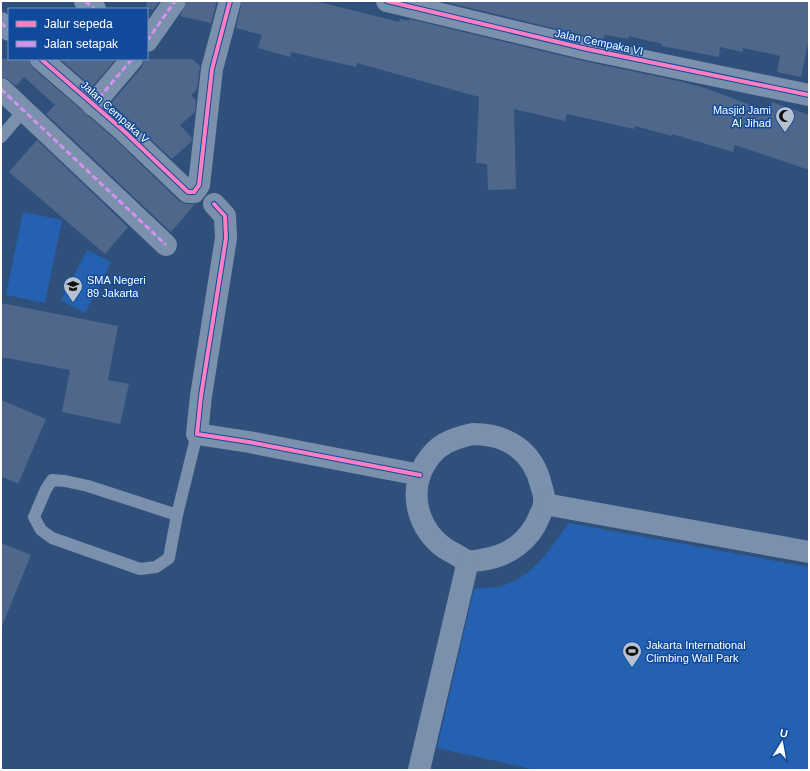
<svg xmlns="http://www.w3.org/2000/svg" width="810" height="771" font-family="Helvetica,sans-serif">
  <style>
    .green { fill: #2561b1 }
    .building { fill: #4e678a }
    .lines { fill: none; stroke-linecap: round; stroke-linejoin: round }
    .service { stroke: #7b90ad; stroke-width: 12 }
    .minor { stroke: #7b90ad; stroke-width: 22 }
    .quiet { stroke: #d193ec; stroke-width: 3; stroke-dasharray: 6 3; stroke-linecap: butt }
    .cycleway-casing { stroke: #114a9b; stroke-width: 6 }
    .cycleway { stroke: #ff80c0; stroke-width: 4 }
    .labels { text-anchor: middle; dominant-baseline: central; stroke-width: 3; stroke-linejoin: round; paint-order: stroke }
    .street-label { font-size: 11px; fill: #fff; stroke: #114a9b }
    .poi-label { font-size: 11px; fill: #fff; stroke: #114a9b; text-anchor: start }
  </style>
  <rect width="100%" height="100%" fill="#30507c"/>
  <g class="green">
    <polygon points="23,212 62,220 45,303 6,295"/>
    <polygon points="87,250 111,262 85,313 61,300"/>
    <path d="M568,523L809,567V770H536L437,748L474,589C483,588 494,588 502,586C534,576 551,549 568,523Z"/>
  </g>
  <g class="building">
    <polygon points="147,1 160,1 153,10 146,8"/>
    <polygon points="187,1 217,1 211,23 180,16"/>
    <polygon points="242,1 315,1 399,22 400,19 409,21 409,19 584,61 683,82 705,88 769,112 772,102 809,115 809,170 735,145 733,152 672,134 672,136 635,126 634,129 567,114 565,121 514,109 516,189 488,190 487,164 476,163 479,97 357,63 356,67 291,52 290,57 258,48 262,35 236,28"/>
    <polygon points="441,1 809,1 809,39 801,77 777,72 780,56 743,48 742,52 720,47 719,57 662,46 662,44 629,36 628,39 605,35 603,40"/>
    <polygon points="1,59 29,59 33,68 116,140 179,201 187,204 195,204 171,232 46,114 55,105 24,77 16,86 9,80 1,77"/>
    <polygon points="60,59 116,59 92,87"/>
    <polygon points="144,59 192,59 200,66 197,89 191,95 196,100 195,112 180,125 192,138 191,142 172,159 111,103 142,67"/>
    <polygon points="37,140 128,227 105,254 9,172"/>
    <polygon points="1,303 118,326 108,380 129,384 120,424 62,412 70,370 1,357"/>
    <polygon points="1,400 46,419 18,484 1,476"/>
    <polygon points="1,543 31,555 2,626 1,626"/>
  </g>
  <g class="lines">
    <g class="service">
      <polyline points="1,137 24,110"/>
      <polyline points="177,515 169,558 156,567 140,569 52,538 41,530 34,517 46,489 52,480 65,481 88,486 177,515 197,434"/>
    </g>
    <g class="minor">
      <polyline points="85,1 95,9"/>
      <polyline points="387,1 587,49 809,95"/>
      <polyline points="1,23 9,30"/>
      <polyline points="147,41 175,1"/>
      <polyline points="41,59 124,131 188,192 194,192 199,185 212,69 230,1"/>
      <polyline points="1,89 166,245"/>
      <polyline points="93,105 132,59"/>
      <polyline points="214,204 225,216 226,238 201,396 197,434 249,442 420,475"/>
      <path d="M473,434C507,434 533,451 541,485C543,491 545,498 544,503C544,507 542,511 540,515C530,541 509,556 481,560C478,560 473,562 469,561C464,561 458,555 453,553C415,534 403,483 435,451C445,441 459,437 473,434Z"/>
      <polyline points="545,504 809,552"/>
      <polyline points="419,770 468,561"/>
    </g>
    <g class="quiet">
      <polyline points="85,1 95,9"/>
      <polyline points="1,23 9,30"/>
      <polyline points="147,41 175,1"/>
      <polyline points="1,89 166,245"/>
      <polyline points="93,105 132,59"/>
    </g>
    <g class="cycleway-casing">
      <g id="cycleway">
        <polyline points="387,1 587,49 809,95"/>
        <polyline points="41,59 124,131 188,192 194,192 199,185 212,69 230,1"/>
        <polyline points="214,204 225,216 226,238 201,396 197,434 249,442 420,475"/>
      </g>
    </g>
    <use href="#cycleway" class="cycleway"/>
  </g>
  <defs>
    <g id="mosque-pin" transform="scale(1)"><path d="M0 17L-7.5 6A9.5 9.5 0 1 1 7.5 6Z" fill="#b7c2d1" stroke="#114a9b"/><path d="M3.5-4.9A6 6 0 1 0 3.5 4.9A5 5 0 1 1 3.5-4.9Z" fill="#111"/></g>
    <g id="school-pin" transform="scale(1)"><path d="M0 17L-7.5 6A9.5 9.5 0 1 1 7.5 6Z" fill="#b7c2d1" stroke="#114a9b"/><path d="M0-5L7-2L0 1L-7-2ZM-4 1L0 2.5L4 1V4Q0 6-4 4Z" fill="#111"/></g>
    <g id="stadium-pin" transform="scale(1)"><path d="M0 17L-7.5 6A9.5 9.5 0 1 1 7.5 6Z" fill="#b7c2d1" stroke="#114a9b"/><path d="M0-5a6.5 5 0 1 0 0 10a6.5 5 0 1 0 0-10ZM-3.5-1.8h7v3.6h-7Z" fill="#111"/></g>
  </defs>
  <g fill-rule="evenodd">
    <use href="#mosque-pin" x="785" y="116"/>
    <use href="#school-pin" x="73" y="286"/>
    <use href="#stadium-pin" x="632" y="651"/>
  </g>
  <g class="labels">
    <g class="street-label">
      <text transform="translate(599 42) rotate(12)">Jalan Cempaka VI</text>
      <text transform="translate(115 112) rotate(42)">Jalan Cempaka V</text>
    </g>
    <g class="poi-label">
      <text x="771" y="110" text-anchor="end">Masjid Jami<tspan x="771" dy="13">Al Jihad</tspan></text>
      <text x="87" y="280">SMA Negeri<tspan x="87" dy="13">89 Jakarta</tspan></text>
      <text x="646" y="645">Jakarta International<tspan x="646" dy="13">Climbing Wall Park</tspan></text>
    </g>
  </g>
  <rect width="810" height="771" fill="none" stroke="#ffffff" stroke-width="4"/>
  <rect x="8" y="8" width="140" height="52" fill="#114a9b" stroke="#7092c3"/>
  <rect x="16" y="21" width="20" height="6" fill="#ff80c0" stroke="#7092c3"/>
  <text x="44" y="28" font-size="12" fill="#ffffff">Jalur sepeda</text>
  <rect x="16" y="41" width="20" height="6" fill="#d193ec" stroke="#7092c3"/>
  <text x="44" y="48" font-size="12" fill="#ffffff">Jalan setapak</text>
  <g transform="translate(782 743) rotate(11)" stroke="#114a9b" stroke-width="3" paint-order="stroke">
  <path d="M0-3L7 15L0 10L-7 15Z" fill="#ffffff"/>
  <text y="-6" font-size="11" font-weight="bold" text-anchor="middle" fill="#ffffff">U</text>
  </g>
</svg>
